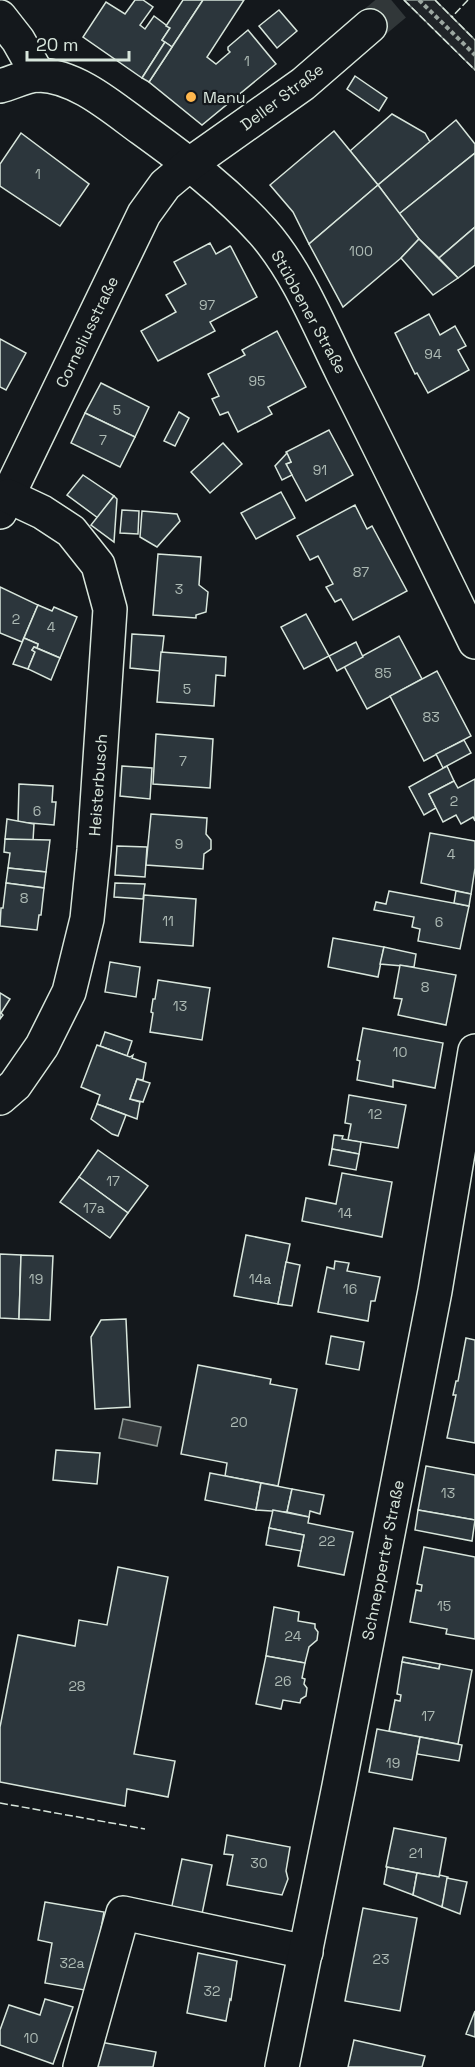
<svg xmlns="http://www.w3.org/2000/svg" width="475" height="2067" font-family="'Space Grotesk',sans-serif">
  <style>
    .green { fill: #202428; stroke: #939e99; stroke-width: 1.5 }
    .water { fill: #363b3e; stroke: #939e99; stroke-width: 1.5 }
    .building { fill: #2c363c; stroke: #d8e6dc; stroke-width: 1.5 }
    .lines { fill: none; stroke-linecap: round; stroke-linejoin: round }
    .minor-tunnel { stroke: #313739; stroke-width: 33; stroke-dasharray: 33 16; stroke-linecap: butt }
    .minor-casing { stroke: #d8e6dc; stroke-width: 36 }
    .path { stroke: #9da8a2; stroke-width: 4; stroke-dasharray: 4.5 3; stroke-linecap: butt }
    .minor { stroke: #14181c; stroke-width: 33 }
    .fence { stroke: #d8e6dc; stroke-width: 1.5; stroke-dasharray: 8 3; stroke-linecap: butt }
    .poi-dot { fill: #ffb74d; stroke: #14181c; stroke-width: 2 }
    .labels { text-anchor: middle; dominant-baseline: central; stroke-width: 4.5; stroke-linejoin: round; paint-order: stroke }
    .number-label { font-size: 14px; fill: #adbab4 }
    .poi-label { font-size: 16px; fill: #d8e6dc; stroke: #14181c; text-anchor: start }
    .street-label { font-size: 16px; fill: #d8e6dc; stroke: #14181c }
  </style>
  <rect width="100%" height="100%" fill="#14181c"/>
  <polygon class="green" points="404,0 435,0 475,40 475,70"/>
  <polygon class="water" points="123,1419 161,1427 157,1446 119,1438"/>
  <g class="building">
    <polygon points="135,0 143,0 153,7 140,25 145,29 154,16 170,28 162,40 165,42 142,78 83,37 106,2 125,14"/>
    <polygon points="183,0 203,0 172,47 162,40 170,28 166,26"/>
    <polygon points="203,0 244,0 207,57 216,64 230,52 228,50 228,47 248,30 276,64 202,125 149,82"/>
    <polygon points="279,10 297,31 277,48 259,26"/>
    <polygon points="165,42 172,47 149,82 142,78"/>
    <polygon points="355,76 387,98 379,111 347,89"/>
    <polygon points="392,114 425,133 430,142 378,185 350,151"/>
    <polygon points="456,120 475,144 475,153 399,214 378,185"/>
    <polygon points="334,131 378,185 309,244 293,212 270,185"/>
    <polygon points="21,133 89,184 60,226 0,186 0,164"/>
    <polygon points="475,153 475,227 439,258 419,239 399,214"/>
    <polygon points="378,185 419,239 401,258 343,307 309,244"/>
    <polygon points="475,227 475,265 458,278 439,258"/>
    <polygon points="419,239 458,278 433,295 401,258"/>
    <polygon points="210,243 216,254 230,246 231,247 257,297 210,322 215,331 158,361 141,331 176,312 166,295 186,284 174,262"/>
    <polygon points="429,314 440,335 455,326 466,346 458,350 469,370 428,393 417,373 415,374 395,333"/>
    <polygon points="277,331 306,387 268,407 272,414 238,432 228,412 220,415 212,399 219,396 208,374 245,355 242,350"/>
    <polygon points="0,339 26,353 6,390 0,387"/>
    <polygon points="101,383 149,407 135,437 85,413"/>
    <polygon points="179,412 189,418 175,446 164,441"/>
    <polygon points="85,413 135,437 120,467 71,443"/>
    <polygon points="329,430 353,475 306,501 286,464 291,462 286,452"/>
    <polygon points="223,443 242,464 210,493 191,472"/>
    <polygon points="287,453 291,462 286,464 292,475 282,480 275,466"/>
    <polygon points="83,475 114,496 98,518 67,495"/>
    <polygon points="281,492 295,518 256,539 241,513"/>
    <polygon points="114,496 117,499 114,542 91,525"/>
    <polygon points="355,505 367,529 372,526 407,591 353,620 341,599 335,602 326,587 333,584 318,556 310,560 297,536"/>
    <polygon points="122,510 139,511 138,534 120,533"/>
    <polygon points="142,511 177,514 180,521 157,547 140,537"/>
    <polygon points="158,554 201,557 199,585 208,592 206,612 196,615 196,618 153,615"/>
    <polygon points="0,587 38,605 22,642 0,633"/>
    <polygon points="38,605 52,611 54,607 77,617 60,658 37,648 38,644 24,638"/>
    <polygon points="306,614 329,656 304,669 281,627"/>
    <polygon points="132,634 164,636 160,671 130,668"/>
    <polygon points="399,636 422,679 367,709 344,666"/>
    <polygon points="24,638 38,644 37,648 34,647 32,650 35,652 28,669 13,664"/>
    <polygon points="356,642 363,657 337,671 329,656"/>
    <polygon points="34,647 60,658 51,680 28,669 35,652 32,650"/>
    <polygon points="161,652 226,657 225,676 216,675 214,706 157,702"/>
    <polygon points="437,671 471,736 424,761 390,696"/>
    <polygon points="156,734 213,739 210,788 153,784"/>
    <polygon points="464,740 471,753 443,768 436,754"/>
    <polygon points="122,766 152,768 150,799 120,796"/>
    <polygon points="447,766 454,781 429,794 436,808 424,815 409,787"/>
    <polygon points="475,779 475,821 473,817 461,824 456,815 443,822 429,794 454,781 458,788"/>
    <polygon points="19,784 53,786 52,802 56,802 54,825 18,822"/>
    <polygon points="151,814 207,818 206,834 211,840 211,849 204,854 203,869 146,865"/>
    <polygon points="7,819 34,824 33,841 5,839"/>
    <polygon points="430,833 475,841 475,868 471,894 421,883"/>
    <polygon points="5,839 50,840 46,872 8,868 10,853 4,852"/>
    <polygon points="117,846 147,847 145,877 115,875"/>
    <polygon points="8,868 46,872 44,888 6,883"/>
    <polygon points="6,883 44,888 41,915 39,915 37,930 0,926 1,908 3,908"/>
    <polygon points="115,883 145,884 143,899 114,897"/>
    <polygon points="389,891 469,906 460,949 418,941 420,929 412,927 414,917 374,910 376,902 386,904"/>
    <polygon points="456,891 471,894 469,906 454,903"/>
    <polygon points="144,895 196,899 193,946 140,942"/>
    <polygon points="333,938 384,947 378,977 328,967"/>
    <polygon points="384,947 416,954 414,967 380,964"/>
    <polygon points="110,962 140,967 136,997 105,992"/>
    <polygon points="400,965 456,975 446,1025 398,1015 402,999 394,998"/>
    <polygon points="158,980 210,988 202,1040 150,1032 153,1013 151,1012 153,999 155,999"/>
    <polygon points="0,993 10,999 1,1013 3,1015 0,1019"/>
    <polygon points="363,1028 443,1043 435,1088 393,1080 393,1087 357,1080 360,1061 357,1060"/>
    <polygon points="105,1032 132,1041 127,1056 100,1046"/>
    <polygon points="97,1045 130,1057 133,1055 132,1058 146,1063 143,1080 137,1079 130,1099 140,1102 137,1119 97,1104 100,1095 81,1087"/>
    <polygon points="137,1079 150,1083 143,1102 130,1099"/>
    <polygon points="349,1095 406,1105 398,1148 348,1140 351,1124 345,1123"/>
    <polygon points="97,1104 126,1115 118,1136 112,1134 91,1119"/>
    <polygon points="334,1135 343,1136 342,1139 361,1142 359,1154 332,1149"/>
    <polygon points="332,1149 359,1154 356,1170 329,1165"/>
    <polygon points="98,1150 148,1186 128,1213 79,1177"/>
    <polygon points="342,1173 392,1182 382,1237 302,1221 306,1198 336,1204"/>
    <polygon points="79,1177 128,1213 110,1238 60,1202"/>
    <polygon points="246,1235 290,1244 278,1304 234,1296"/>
    <polygon points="0,1254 21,1255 19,1319 0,1318"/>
    <polygon points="21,1255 53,1256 50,1320 19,1319"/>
    <polygon points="335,1261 349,1263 347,1271 380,1277 375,1301 371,1301 368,1321 318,1312 327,1267 334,1269"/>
    <polygon points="286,1262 300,1265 292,1306 278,1304"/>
    <polygon points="126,1319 130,1407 95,1409 91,1337 101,1320"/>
    <polygon points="331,1336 364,1342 359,1370 326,1364"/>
    <polygon points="466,1338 475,1340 475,1443 447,1438 456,1395 453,1395 456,1381 458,1381"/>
    <polygon points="198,1365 271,1379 270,1384 297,1389 278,1486 225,1476 227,1463 181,1454"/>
    <polygon points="56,1450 100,1453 97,1484 53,1480"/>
    <polygon points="426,1466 475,1475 475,1520 418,1510"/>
    <polygon points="210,1473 261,1483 256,1510 205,1500"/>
    <polygon points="261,1483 292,1489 287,1512 256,1510"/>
    <polygon points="292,1489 324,1495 320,1514 310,1511 309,1517 287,1512"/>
    <polygon points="273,1510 309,1517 308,1523 353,1532 344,1575 298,1566 304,1535 269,1528"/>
    <polygon points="418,1510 475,1520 472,1541 415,1530"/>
    <polygon points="269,1528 304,1535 301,1551 266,1545"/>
    <polygon points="424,1547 475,1557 475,1639 446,1634 447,1629 410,1622 416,1590 421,1591 422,1585 417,1584"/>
    <polygon points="118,1567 168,1577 134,1754 175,1761 168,1797 127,1789 125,1806 0,1782 0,1727 18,1635 75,1646 79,1620 107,1625"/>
    <polygon points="274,1607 299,1612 298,1621 315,1624 315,1628 318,1632 317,1640 309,1647 305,1663 266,1656"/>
    <polygon points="266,1656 305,1663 302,1678 305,1679 304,1684 307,1688 306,1696 301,1699 300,1703 283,1700 281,1709 256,1704"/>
    <polygon points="403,1657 440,1664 439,1669 402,1662"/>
    <polygon points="402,1662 439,1669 440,1664 472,1670 458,1744 389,1731 395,1700 400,1701 401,1695 397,1694"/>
    <polygon points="377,1729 420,1737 412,1780 369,1772"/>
    <polygon points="420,1737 462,1745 459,1761 417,1754"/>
    <polygon points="394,1828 446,1838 439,1877 386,1867"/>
    <polygon points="227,1835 290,1847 286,1871 288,1879 282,1895 227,1885 233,1855 224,1854"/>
    <polygon points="182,1859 212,1865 202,1914 171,1910"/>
    <polygon points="387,1867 417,1873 413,1895 384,1884"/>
    <polygon points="417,1873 439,1877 440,1875 448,1877 442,1907 413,1895"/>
    <polygon points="447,1878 467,1882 460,1914 442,1907"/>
    <polygon points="45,1902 104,1912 90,1991 45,1983 52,1943 38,1940"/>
    <polygon points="363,1908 417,1918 400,2011 345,2001"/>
    <polygon points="198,1953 237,1961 231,2000 230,1999 226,2021 187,2013"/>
    <polygon points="45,1999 73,2007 53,2064 0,2045 0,2030 9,2005 40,2015"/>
    <polygon points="475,2011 475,2037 466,2034"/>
    <polygon points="354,2040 425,2056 422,2067 348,2067"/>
    <polygon points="100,2042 156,2052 153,2067 95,2067"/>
  </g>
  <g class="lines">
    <polyline class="minor-tunnel" points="370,26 401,0"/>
    <g class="minor-casing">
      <g id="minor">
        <polyline points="0,17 18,40 38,75"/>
        <path d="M0,86C12,83 27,75 39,75C77,76 113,108 142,129C185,160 227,192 263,232C298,272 319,326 343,374C388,463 431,552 475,642"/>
        <polyline points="0,512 144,214 165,185 190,164 303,84 370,26"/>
        <polyline points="0,1098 15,1085 42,1046 69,992 87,919 94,850 110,609 98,565 71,531 42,512 8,496"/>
        <polyline points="80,2067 123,1913 306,1952"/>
        <polyline points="282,2067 339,1786 435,1291 475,1051"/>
      </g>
    </g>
    <polyline class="path" points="419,0 475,55"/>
    <use href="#minor" class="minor"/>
    <g class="fence">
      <polyline points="404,0 475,70"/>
      <polyline points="435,0 452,17"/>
      <polyline points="468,0 452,17 475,40"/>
      <polyline points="0,1803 145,1829"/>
    </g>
  </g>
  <circle class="poi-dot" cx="191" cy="97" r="6"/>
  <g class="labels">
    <g class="number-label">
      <text x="247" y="61">1</text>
      <text x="38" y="174">1</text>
      <text x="361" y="251">100</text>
      <text x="207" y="305">97</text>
      <text x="433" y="354">94</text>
      <text x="257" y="381">95</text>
      <text x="117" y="410">5</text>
      <text x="103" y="440">7</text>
      <text x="320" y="470">91</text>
      <text x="361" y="572">87</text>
      <text x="179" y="589">3</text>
      <text x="16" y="619">2</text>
      <text x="51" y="627">4</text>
      <text x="383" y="673">85</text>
      <text x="187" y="689">5</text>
      <text x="431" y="717">83</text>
      <text x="183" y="761">7</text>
      <text x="454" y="801">2</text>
      <text x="37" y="811">6</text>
      <text x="179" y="844">9</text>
      <text x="451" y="854">4</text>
      <text x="24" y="898">8</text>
      <text x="168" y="921">11</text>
      <text x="439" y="922">6</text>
      <text x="425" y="987">8</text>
      <text x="180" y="1006">13</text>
      <text x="400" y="1052">10</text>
      <text x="375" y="1114">12</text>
      <text x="113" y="1181">17</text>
      <text x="94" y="1208">17a</text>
      <text x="345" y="1213">14</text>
      <text x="36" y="1279">19</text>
      <text x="260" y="1279">14a</text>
      <text x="350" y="1289">16</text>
      <text x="239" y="1422">20</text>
      <text x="448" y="1493">13</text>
      <text x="327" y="1541">22</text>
      <text x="444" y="1606">15</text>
      <text x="293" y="1636">24</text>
      <text x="283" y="1681">26</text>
      <text x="77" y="1686">28</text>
      <text x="428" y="1716">17</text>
      <text x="393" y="1763">19</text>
      <text x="416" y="1853">21</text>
      <text x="259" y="1863">30</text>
      <text x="381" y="1959">23</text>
      <text x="72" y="1963">32a</text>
      <text x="212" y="1991">32</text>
      <text x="31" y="2038">10</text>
    </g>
    <g class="poi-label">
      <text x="203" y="97">Manu</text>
    </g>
    <g class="street-label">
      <text transform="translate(282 97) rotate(-37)">Deller Straße</text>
      <text transform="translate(309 312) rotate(61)">Stübbener Straße</text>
      <text transform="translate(87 332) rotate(-64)">Corneliusstraße</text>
      <text transform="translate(98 785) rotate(-86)">Heisterbusch</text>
      <text transform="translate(383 1560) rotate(-79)">Schnepperter Straße</text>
    </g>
  </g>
  <path d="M27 51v9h102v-9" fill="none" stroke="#d8e6dc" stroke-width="3"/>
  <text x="36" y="51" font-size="18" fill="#d8e6dc" stroke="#14181c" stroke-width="4.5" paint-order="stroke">20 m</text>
</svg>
